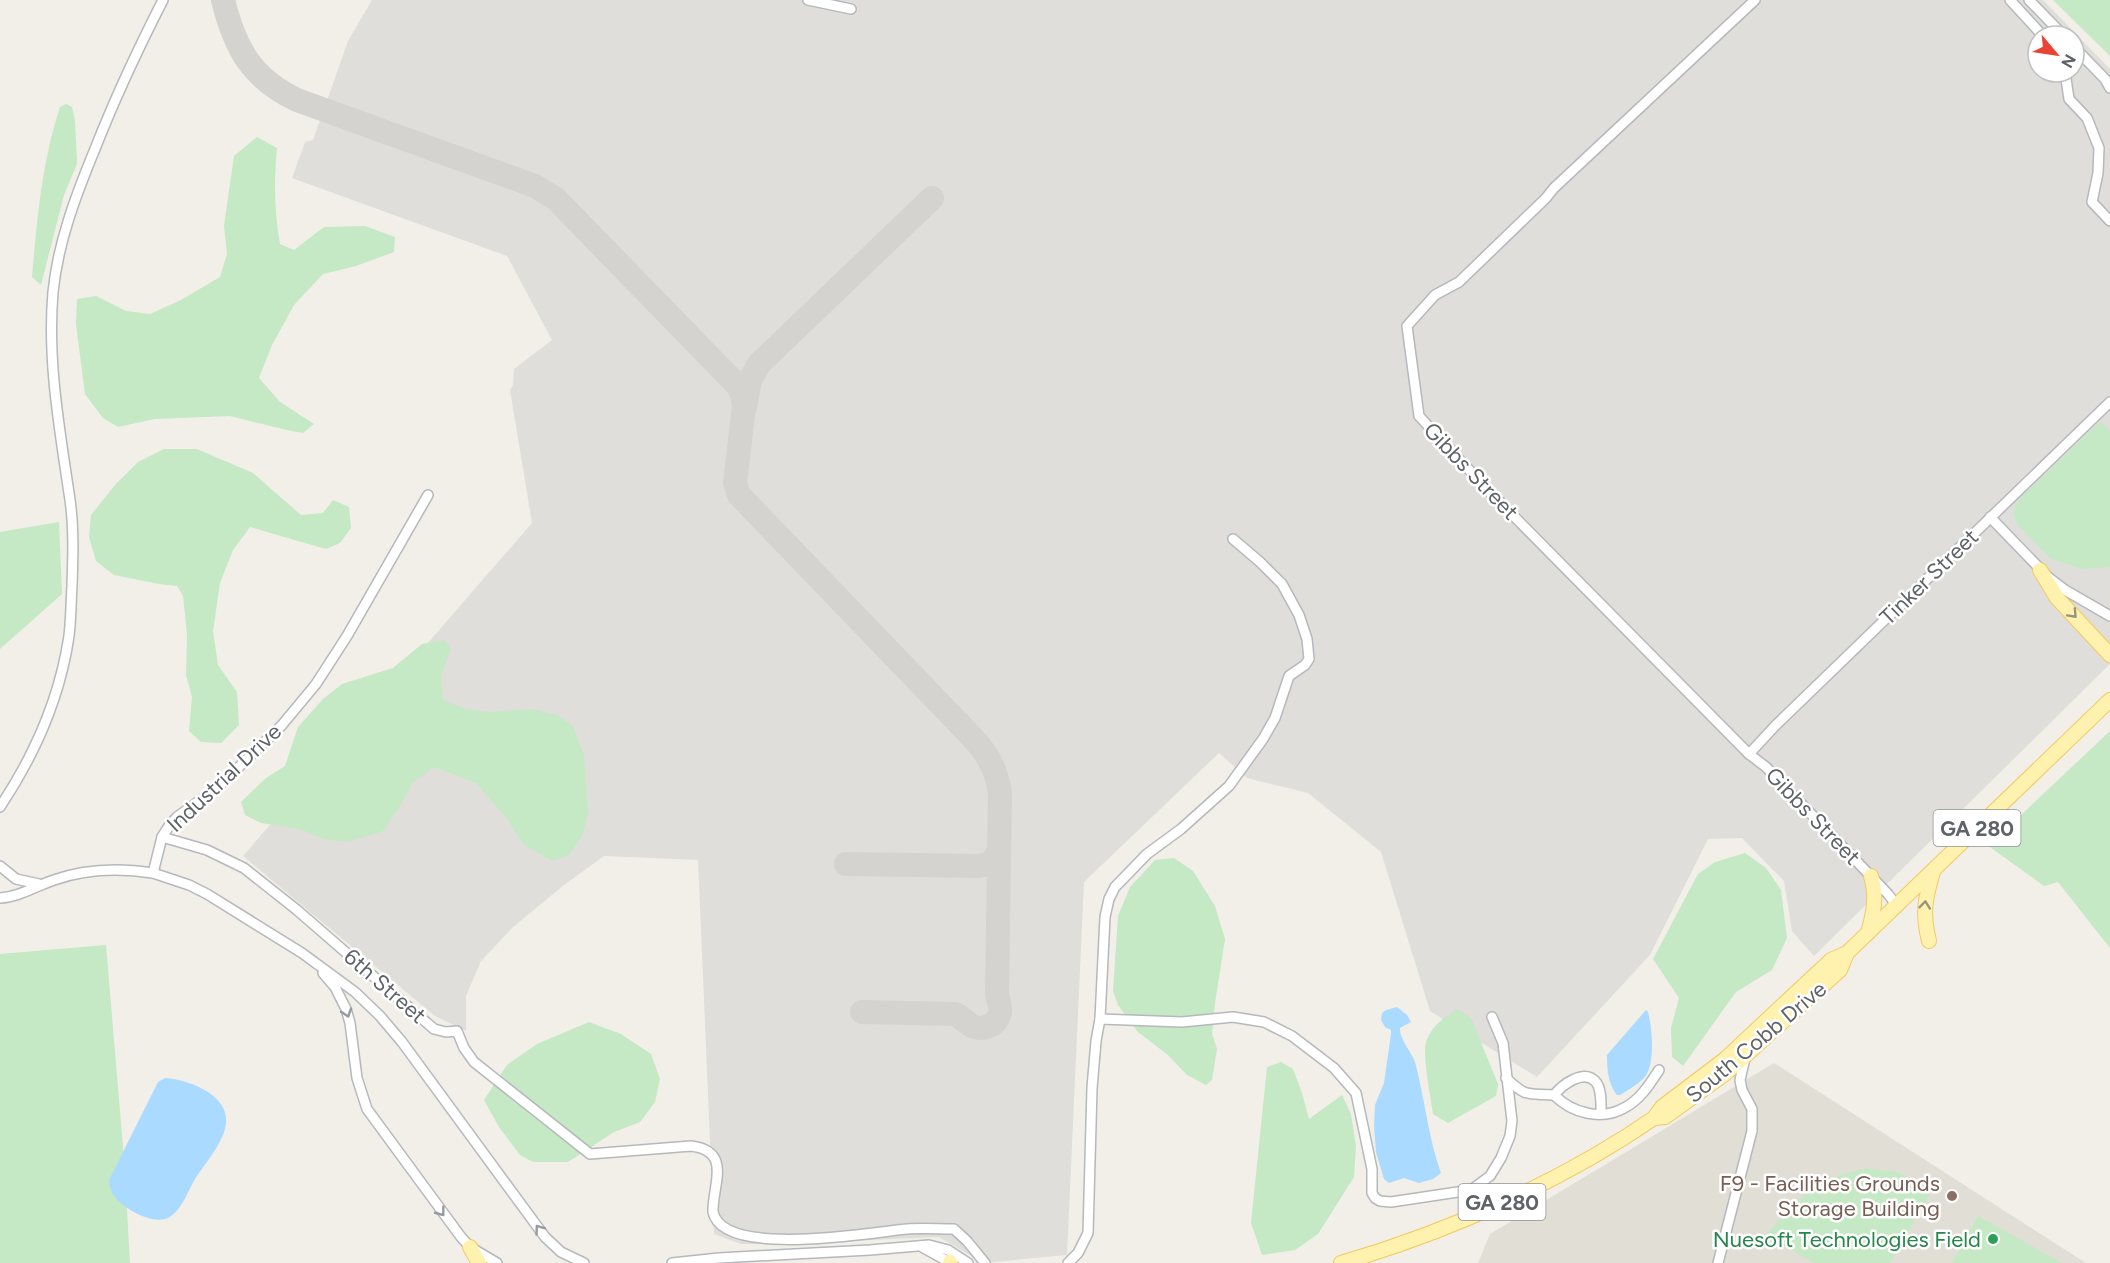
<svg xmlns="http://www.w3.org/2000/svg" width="2110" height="1263" font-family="Figtree,sans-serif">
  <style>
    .industrial { fill: #e0deda; fill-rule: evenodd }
    .education { fill: #e1ded6 }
    .green { fill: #c5e8c5 }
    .water { fill: #aadaff }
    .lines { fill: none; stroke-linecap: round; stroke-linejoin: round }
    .taxiway { stroke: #d4d3d0; stroke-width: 24 }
    .minor-casing { stroke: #b5b8bc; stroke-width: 12 }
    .primary-casing { stroke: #f2c960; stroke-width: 16 }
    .minor { stroke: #fff; stroke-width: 9 }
    .primary { stroke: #fff2af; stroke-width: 14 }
    .oneway { stroke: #979581 }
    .oneway2 { stroke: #979a9d }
    .education-dot { fill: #8d6e63; stroke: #fff; stroke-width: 2 }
    .leisure-dot { fill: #2e9e5b; stroke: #fff; stroke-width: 2 }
    .labels { text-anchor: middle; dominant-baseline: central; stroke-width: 5; stroke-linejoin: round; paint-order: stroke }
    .shield { fill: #fff; stroke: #8f9295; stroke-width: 1.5 }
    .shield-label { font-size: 21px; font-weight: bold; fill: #5f6368 }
    .street-label { font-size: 22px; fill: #5f6368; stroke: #fff }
    .education-label { font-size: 22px; fill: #785e54; stroke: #fff; text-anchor: end }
    .leisure-label { font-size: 22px; fill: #27864d; stroke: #fff; text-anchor: end }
  </style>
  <rect width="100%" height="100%" fill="#f1efe8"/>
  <path class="industrial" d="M372,0H2043L2110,69V664L1814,956L1792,931L1784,881L1742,838L1708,839L1650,955L1537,1077L1430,1011L1381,852L1308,793L1247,778L1219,753L1084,882L1067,1255L983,1263L939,1237L778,1244H741L714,1234L698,860L604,856L564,885L512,928L481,961L466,996V1031L435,1016L243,856L532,523L510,390L513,385L514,369L552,340L507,256L292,178L305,142L313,140L348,41ZM2038,36H2074V72H2038Z"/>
  <polygon class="education" points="1774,1063 2086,1263 1478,1263 1490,1234"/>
  <g class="green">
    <polygon points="2053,0 2110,0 2110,56"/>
    <path d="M66,104L72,107L75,121L77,164L64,195L41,285L32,277C37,219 42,161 60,107Z"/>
    <path d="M257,137L277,148C274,181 274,211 280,244L294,250L324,227L365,226L395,237L394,252L356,266L323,274L294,305L272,345L259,378L280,402L314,424L303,433L287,430L230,416L155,419L118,427L103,418L85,394L76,324L77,299L96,296L126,311L150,314L181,300L220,277L227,254L224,226L234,156Z"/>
    <polygon points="2101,421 2110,432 2110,567 2082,569 2051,559 2016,523 2013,512 2020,498"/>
    <polygon points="164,449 197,449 253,473 301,515 323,513 333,500 349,507 351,528 340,543 326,549 250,527 233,550 220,583 213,631 218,665 237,692 239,725 221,743 201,742 189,731 192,697 186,675 187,635 183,596 177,586 159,584 114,575 96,561 89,537 91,515 115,485 138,462"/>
    <polygon points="59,522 62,594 0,649 0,532"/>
    <polygon points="445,640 451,649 441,675 443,700 466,709 490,712 532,709 557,715 572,725 584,755 588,812 583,834 569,855 552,861 523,844 507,819 476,783 434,767 412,783 402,803 383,831 348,842 323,839 301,829 261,823 245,815 241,802 266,778 285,766 298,727 323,699 342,684 393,668 422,644"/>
    <polygon points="2110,731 2110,948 2058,882 2044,886 1987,845 2012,821 2022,814"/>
    <polygon points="1745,853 1766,868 1781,890 1787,938 1772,970 1736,992 1683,1066 1672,1057 1671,1028 1679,998 1653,959 1698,874 1715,862"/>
    <polygon points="1174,858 1193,871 1215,906 1225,939 1215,1003 1212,1034 1217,1049 1212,1080 1206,1085 1187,1075 1168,1055 1138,1032 1118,1005 1113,991 1118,916 1130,887 1155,860"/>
    <polygon points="106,945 124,1159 130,1263 0,1263 0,954"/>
    <path d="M1457,1009L1471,1018L1498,1084L1496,1096L1448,1123L1433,1114C1431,1098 1421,1052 1427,1039C1433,1025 1445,1017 1457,1009Z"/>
    <polygon points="589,1022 621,1034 651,1054 660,1079 655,1102 640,1122 614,1132 568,1162 533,1162 520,1155 499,1127 484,1100 507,1065 537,1044"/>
    <polygon points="1281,1062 1293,1069 1302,1093 1309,1119 1342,1095 1351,1114 1356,1146 1354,1177 1318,1234 1295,1250 1262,1255 1251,1223 1267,1067"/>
    <path d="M1865,1168L1896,1172L1933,1188L1890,1263H1814L1766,1235C1799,1196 1814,1181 1865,1168Z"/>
    <polygon points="1978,1216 2062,1263 1952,1263"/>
  </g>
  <g class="water">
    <path d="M1397,1007L1407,1015L1411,1022L1400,1028C1399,1039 1411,1051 1415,1062C1425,1099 1428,1137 1441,1173L1433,1179L1419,1183L1404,1178L1389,1183L1384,1179L1376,1152L1374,1126L1375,1105L1384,1083L1391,1034V1030L1385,1027L1381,1020L1382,1013L1386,1010Z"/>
    <path d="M1646,1010L1648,1012C1652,1027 1656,1065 1644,1078C1637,1085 1628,1090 1620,1095H1617C1608,1084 1607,1069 1607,1055Z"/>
    <path d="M165,1078C180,1079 195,1084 208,1092C248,1119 212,1152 194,1181C187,1193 181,1211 168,1218C153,1225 124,1209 115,1197C111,1193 110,1185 109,1180L158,1082Z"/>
  </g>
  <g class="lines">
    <g class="taxiway">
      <path d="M223,0C235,48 251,78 297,100L535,186L556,199L737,385L742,394L744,406L735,483L739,495L972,737C988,754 996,769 1000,792L997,994C998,1000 1001,1006 1000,1012C998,1026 981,1032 970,1025C964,1021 962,1016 954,1014L862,1012"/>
      <polyline points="745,407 750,380 759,364 932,198"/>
      <path d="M846,864L979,866C990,864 996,860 999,849"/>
    </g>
    <g class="minor-casing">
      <g id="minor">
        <polyline points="808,0 851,9"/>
        <polyline points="1755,0 1554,188 1546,198 1459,282 1435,295 1407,326 1419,416 1486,488 1749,754 1766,767 1888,894 1897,906"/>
        <polyline points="2010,0 2043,36"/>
        <polyline points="2029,0 2064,36"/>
        <polyline points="2074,47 2105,79 2110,88"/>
        <polyline points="2065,72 2069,99 2087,118 2099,148 2098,173 2092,202 2110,221"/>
        <polyline points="1990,517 2048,577 2065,590 2110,616"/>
        <polyline points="1749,754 1775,726 2110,402"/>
        <path d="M0,807C34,756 60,697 69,636C71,619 71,602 72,586C73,557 74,528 70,500C60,431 47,362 53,292C58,242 76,195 95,149C115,98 138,49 163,0"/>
        <path d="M162,837L207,850L244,868L297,910L434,1029L446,1032L457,1031L464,1048L474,1062L590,1154L691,1146C733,1151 712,1186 713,1212C723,1259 873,1232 907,1229C923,1228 938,1229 954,1229L967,1241L985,1263"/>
        <polyline points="0,866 16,879 39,884"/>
        <polyline points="153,873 189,885 207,894 302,953 355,992 380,1016 402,1042 545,1237 561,1252 584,1263"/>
        <path d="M0,898C19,897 36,886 54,880C85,869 120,868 153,873L162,837L169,826L177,817L217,788L243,763L282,725L316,684L347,636L428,495"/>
        <polyline points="323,973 335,987 346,1009 350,1023 357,1078 367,1109 461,1237 470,1247 497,1263"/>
        <polyline points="1100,1019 1182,1022 1233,1017 1264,1022 1292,1036 1334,1068 1356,1093 1372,1169 1372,1193 1375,1198 1380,1201 1391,1202 1471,1190 1490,1176 1501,1158 1510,1136 1512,1121 1503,1043 1492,1017"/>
        <path d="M1506,1078C1527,1098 1527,1093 1554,1095C1562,1085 1583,1069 1595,1081C1602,1088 1601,1104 1601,1113"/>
        <path d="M1554,1095C1572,1113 1601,1121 1624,1108C1640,1100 1650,1084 1659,1070"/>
        <polyline points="922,1247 951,1263"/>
        <polyline points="672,1263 719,1258 870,1250 929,1245 948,1250 968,1263"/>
        <polyline points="1068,1263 1078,1253 1088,1233 1092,1088 1096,1041 1100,1019 1105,917 1109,899 1115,887 1147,854 1181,829 1229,786 1263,739 1275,718 1289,676 1305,665 1309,659 1307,639 1299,615 1282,584 1260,562 1233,539"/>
        <polyline points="1718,1263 1752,1131 1752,1109 1742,1090 1740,1080 1745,1058"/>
      </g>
    </g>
    <g class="primary-casing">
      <g id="primary">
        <polyline points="2040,570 2057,598 2110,655"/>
        <path d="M1868,933C1874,912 1877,896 1871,876"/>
        <path d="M1929,941C1922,913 1925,899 1933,872"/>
        <polyline points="1654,1118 1665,1117 1726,1073 1840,970 1847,953"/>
        <polyline points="470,1247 479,1263"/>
        <polyline points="950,1262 950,1263"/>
        <path d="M1341,1263C1448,1232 1561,1182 1654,1118L1662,1107L1724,1060L1831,960L1847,953L2110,700"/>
      </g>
    </g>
    <use href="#minor" class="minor"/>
    <use href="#primary" class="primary"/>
  </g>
  <defs><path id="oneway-chevron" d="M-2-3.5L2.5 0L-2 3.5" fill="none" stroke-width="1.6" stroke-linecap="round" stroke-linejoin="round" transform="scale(1.5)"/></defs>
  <g class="oneway">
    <use href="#oneway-chevron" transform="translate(2073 614) rotate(47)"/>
    <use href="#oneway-chevron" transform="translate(1925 905) rotate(-84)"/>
  </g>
  <g class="oneway2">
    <use href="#oneway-chevron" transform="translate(347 1013) rotate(72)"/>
    <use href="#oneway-chevron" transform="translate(441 1212) rotate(53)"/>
    <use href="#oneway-chevron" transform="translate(539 1229) rotate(-126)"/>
  </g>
  <circle class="education-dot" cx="1952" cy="1196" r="6"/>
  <circle class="leisure-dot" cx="1993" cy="1239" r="6"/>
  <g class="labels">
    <g class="shield">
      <rect x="1933.5" y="810" width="87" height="36" rx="4.5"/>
      <rect x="1458.5" y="1184" width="87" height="36" rx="4.5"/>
    </g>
    <g class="shield-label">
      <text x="1977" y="828">GA 280</text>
      <text x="1502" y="1202">GA 280</text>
    </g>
    <g class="street-label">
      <text transform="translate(1471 471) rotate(46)">Gibbs Street</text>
      <text transform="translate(1929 577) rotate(-44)">Tinker Street</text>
      <text transform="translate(224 778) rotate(-43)">Industrial Drive</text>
      <text transform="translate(1813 816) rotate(46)">Gibbs Street</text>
      <text transform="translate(385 986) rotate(41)">6th Street</text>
      <text transform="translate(1756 1042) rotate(-40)">South Cobb Drive</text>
    </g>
    <g class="education-label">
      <text x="1940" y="1183">F9 - Facilities Grounds<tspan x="1940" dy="25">Storage Building</tspan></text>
    </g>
    <g class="leisure-label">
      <text x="1981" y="1239">Nuesoft Technologies Field</text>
    </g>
  </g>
  <g transform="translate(2056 54) rotate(119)"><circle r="28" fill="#ffffff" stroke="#bfc1c3" stroke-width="1.5"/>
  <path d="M0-4.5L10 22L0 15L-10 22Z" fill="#ea4335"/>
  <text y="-9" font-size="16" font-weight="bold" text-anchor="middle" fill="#5f6368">N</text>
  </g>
</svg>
